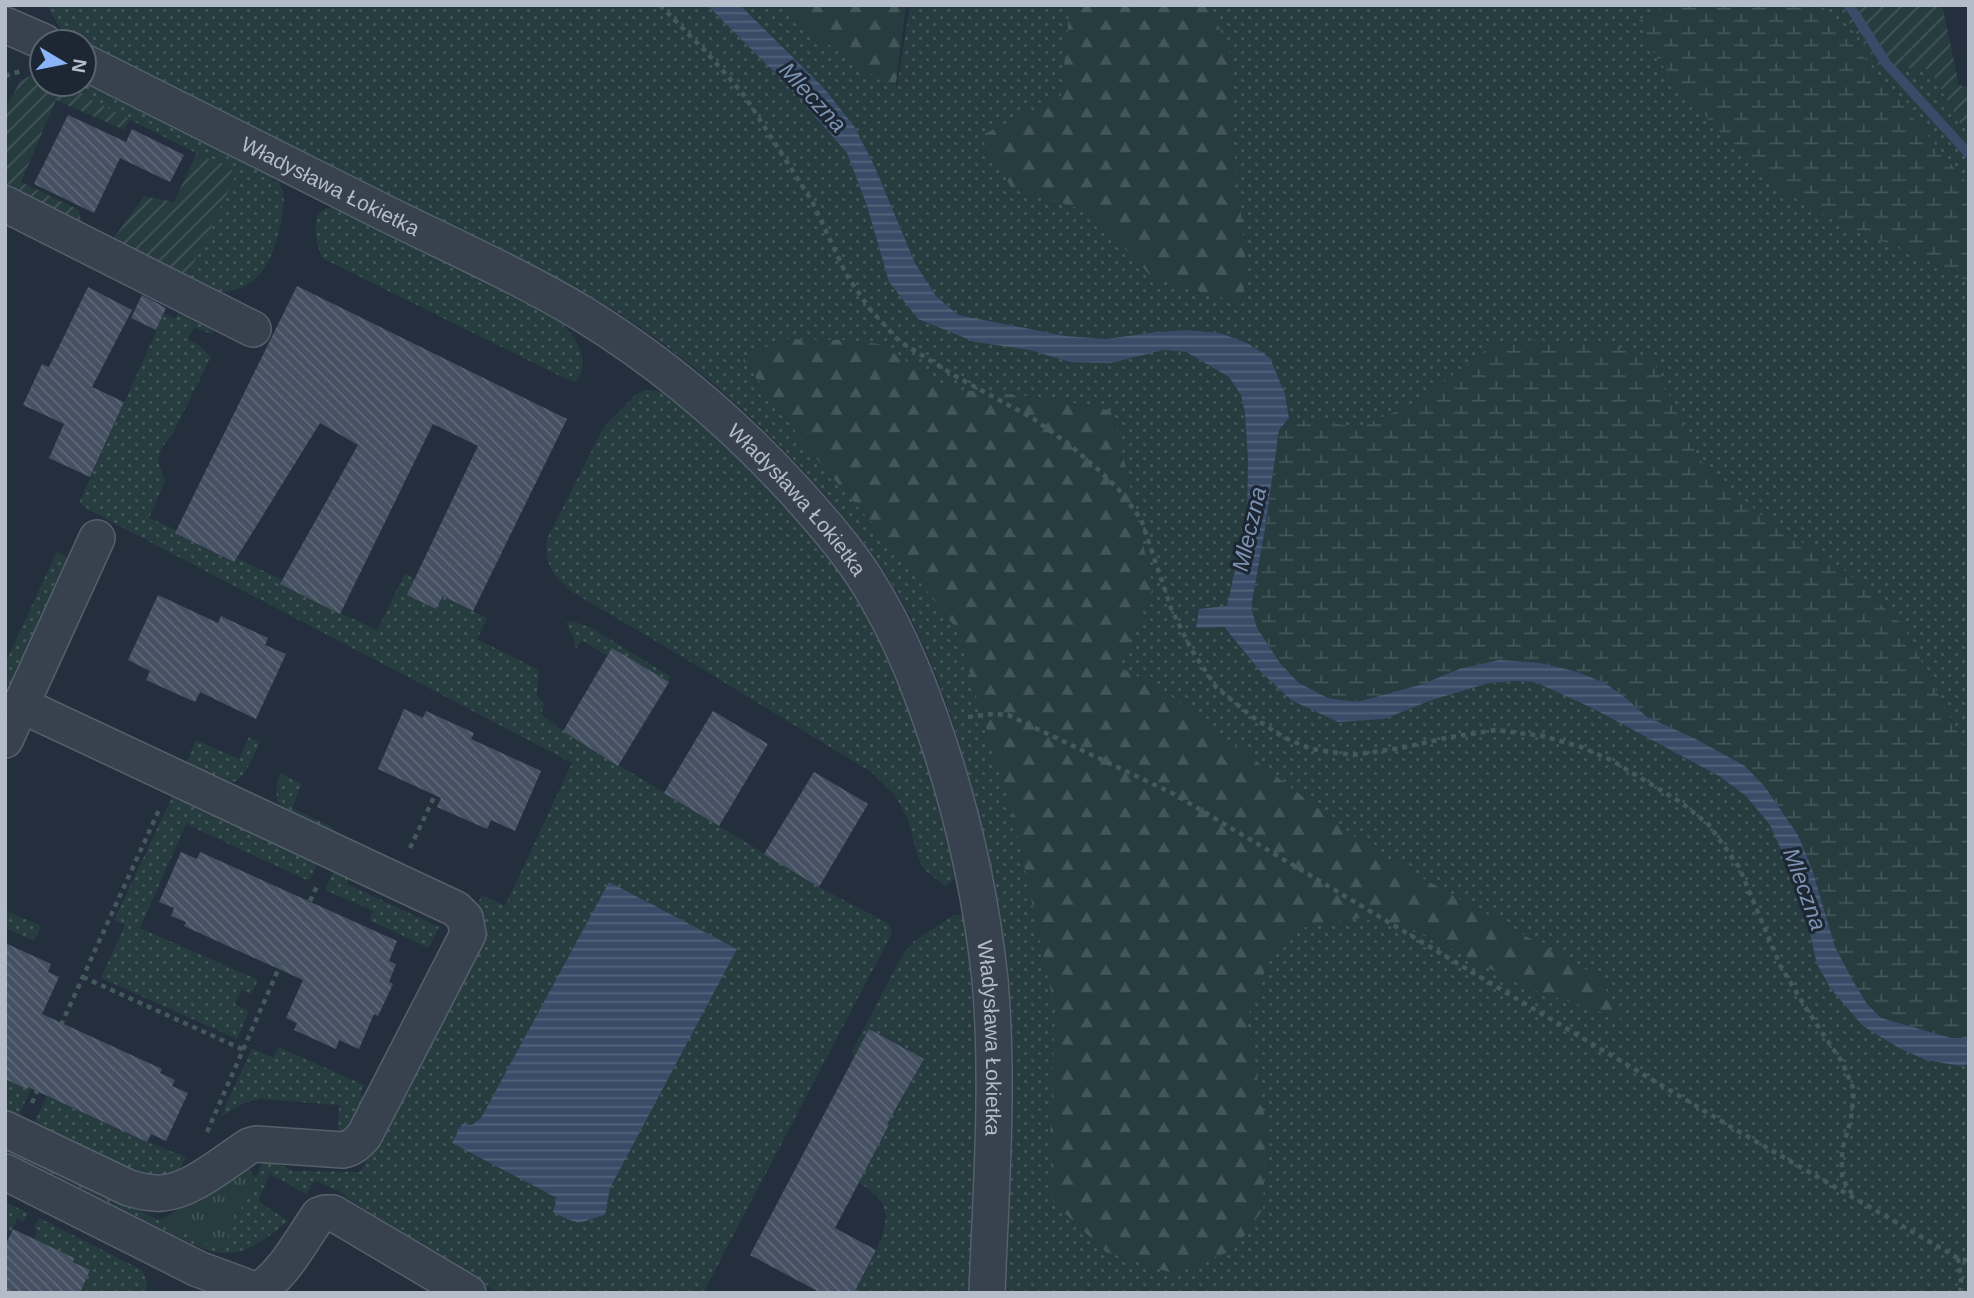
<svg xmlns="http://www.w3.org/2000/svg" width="1974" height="1298" font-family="Helvetica,sans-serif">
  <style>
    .grass { fill: url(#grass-dots); fill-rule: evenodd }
    .forest { fill: url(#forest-firs) }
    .wetland { fill: url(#wetland-marsh) }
    .park { fill: url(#park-tufts) }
    .garden { fill: url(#garden-furrows) }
    .water { fill: url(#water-rules) }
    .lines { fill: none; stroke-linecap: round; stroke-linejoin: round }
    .stream { stroke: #394c67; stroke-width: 10 }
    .building { fill: url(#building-back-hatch) }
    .minor-casing { stroke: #565f6c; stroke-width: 38 }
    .path { stroke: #44595c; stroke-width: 4.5; stroke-dasharray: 5 5; stroke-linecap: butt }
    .minor { stroke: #38414e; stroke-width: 35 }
    .labels { text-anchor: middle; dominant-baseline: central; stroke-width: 6; stroke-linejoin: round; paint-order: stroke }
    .street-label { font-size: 21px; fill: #b4bcc9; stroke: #1d2633 }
    .water-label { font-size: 23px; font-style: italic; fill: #7c92b1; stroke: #1d2633 }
  </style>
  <defs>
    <pattern id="grass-dots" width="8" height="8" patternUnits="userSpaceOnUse" patternTransform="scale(1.75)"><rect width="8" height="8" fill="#263c3f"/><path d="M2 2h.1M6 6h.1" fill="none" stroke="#435659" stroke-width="1.8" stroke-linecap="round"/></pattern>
    <pattern id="forest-firs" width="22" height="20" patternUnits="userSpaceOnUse" patternTransform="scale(1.75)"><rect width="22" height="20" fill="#263c3f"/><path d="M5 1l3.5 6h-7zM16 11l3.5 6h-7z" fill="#435659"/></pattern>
    <pattern id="wetland-marsh" width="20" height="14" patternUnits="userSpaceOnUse" patternTransform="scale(1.75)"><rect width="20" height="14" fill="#263c3f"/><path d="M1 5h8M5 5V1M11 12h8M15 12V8" fill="none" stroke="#435659"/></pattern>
    <pattern id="park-tufts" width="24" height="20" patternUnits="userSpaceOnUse" patternTransform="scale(1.75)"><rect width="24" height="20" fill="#263c3f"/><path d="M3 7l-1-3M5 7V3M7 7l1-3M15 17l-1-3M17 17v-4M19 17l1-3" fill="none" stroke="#435659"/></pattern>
    <pattern id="garden-furrows" width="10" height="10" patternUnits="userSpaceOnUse" patternTransform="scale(1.75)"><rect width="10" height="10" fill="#263c3f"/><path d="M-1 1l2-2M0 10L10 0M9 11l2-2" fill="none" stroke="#435659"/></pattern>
    <pattern id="water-rules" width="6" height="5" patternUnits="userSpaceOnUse" patternTransform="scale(1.75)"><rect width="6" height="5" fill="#394c67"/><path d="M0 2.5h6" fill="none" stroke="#53647b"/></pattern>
    <pattern id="building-back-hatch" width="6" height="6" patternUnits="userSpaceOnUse" patternTransform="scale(1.75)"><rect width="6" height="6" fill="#455162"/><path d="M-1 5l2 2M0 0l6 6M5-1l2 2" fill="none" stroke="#5d6877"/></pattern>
  </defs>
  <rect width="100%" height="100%" fill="#242f3e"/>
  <g class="grass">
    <path d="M47,5H707L790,88L847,153L867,206L889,282L1030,350L1071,362L1164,350L1186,352L1229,377L1241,395L1245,413L1248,459L1247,515L1227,606L1197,628L1223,627L1260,671L1338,722L1384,719L1432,700L1489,683L1516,681L1535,682L1592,708L1719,776L1746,796L1770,825L1789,868L1805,912L1926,1060L1960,1066L1969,1065V1293H1006C1010,1188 1018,1082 1009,978C1004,923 992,868 979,814C960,741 938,667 902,601C879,559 850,523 819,488C761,422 695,363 622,315C590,295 556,278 522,261C480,240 438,219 397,198C284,141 172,85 60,29Z"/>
    <polygon points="740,5 837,5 897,87 910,5 1667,5 1639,20 1654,53 1679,88 1742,155 1790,195 1837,222 1958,274 1969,285 1969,755 1903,625 1842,568 1765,519 1698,458 1652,358 1491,346 1422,399 1361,427 1289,418 1285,394 1220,333 1188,330 1156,332 1106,339 1066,336 958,315 936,296 915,263 874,165 854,126 823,87"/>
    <polygon points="1821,5 1837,5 1879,67 1930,69 1962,127 1969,126 1969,186"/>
    <path d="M84,83L273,178L272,180L277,182L278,180L283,192L284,201C280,235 271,282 233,290C224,292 214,293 205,290C199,288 192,284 185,281L236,173L59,84Z"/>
    <path d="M327,208H335L557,319C573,334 595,361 575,382L566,379L322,258C317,244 308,215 327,208Z"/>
    <path d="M182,303L213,327L214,332L211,334L194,327L188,339L201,347L211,357L173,433L161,449L158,461L165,481L149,518L176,530L175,533L233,562L236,558L283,580L281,585L377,630L405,574L415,579L408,595L436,609L443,596L487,618L477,639L539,670L537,695L544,704L541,714L563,731L819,887L889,924L892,930L891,935L703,1293H499L347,1198L344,1194L315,1180L306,1194L270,1174L258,1201L288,1221C270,1236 251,1252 227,1253C209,1254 192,1243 176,1237C117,1213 61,1183 5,1154V1146L221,1250L265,1158L294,1171L360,1172L405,1090L481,924L479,901L482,895L505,906L572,763L91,511L79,503L164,314L176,318ZM609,883L610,1188L605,1215L593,1217L583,1222L553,1212L558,1198L453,1143L462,1124L472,1125L481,1119Z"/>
    <path d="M644,390C649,390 654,390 659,392C676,398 708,428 722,441C788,503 851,576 889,659C922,728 937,804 956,878L945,886L924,869L919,860L907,817L895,795L871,772L681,656L574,593C555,578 543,564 547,539L603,428L634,396Z"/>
    <polygon points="57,551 68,559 5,697 5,664"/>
    <polygon points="571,621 590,627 670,676 669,682 612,648 607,656 582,640 575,650 574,639 566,623"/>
    <path d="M249,737L260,742C237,794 233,790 186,764L196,740L239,759Z"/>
    <path d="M280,773L302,784L292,808L334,828L331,834C300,820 265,815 280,773Z"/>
    <polygon points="174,793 319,859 309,881 186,824 140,928 258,980 251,994 241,990 235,1004 249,1011 237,1039 101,978 125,925 114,920"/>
    <polygon points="335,868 350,874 347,884 439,927 429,948 369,920 373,911 325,890"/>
    <polygon points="5,910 41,926 34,941 5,928"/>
    <path d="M954,915H963C982,1041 974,1166 969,1293H854C865,1272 894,1228 883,1205C879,1196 867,1189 859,1182L889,1126L874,1118L882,1102L896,1110L924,1059L870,1029L854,1057L852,1052L902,955L914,941Z"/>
    <polygon points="278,1047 364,1085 360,1095 371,1099 351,1131 342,1132 338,1130 339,1105 261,1099 246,1102 221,1116 252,1048 273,1058"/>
    <polygon points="10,1071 34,1082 16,1122 5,1116 5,1083"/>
    <polygon points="47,1096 147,1142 186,1157 178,1173 146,1181 31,1129"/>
    <polygon points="5,1202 28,1213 24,1222 17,1219 11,1232 5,1230"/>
    <polygon points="39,1218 142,1270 147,1282 146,1293 80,1293 90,1270 34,1239 38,1230 34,1227"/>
  </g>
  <g class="forest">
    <polygon points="786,5 906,5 895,91 815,35"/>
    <polygon points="1070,5 1210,5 1230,54 1233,137 1246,265 1242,304 1151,276 1090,212 1011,187 980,136 1061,97"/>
    <polygon points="781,339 843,340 879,344 951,389 1049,398 1113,411 1153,588 1118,666 1163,690 1374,851 1599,977 1622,1019 1527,988 1423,934 1359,918 1301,928 1273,949 1247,1019 1266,1126 1263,1209 1234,1250 1172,1273 1106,1252 1053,1202 1050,1141 1055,1010 1011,805 978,703 959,632 893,548 811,452 743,360"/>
  </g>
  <g class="wetland">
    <polygon points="1667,5 1821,5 1969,186 1969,285 1958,274 1837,222 1790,195 1742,155 1679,88 1654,53 1639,20"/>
    <polygon points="1533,340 1610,344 1652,358 1698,458 1765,519 1842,568 1903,625 1969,755 1969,1038 1951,1039 1881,1018 1867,1004 1853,981 1835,947 1812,869 1798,835 1765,787 1745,766 1694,738 1647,717 1627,699 1605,683 1578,672 1541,663 1459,669 1423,684 1357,702 1328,698 1299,683 1280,663 1257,628 1251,607 1265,529 1279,430 1289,418 1361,427 1422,399 1491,346"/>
  </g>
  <polygon class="park" points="249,1167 255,1178 221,1250 159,1221"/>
  <g class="garden">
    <polygon points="1837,5 1942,5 1959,85 1969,88 1969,126 1962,127 1930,69 1879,67"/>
    <polygon points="37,73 42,76 42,84 59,84 130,119 124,130 56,100 21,182 79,210 81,222 71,226 5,194 5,110 20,81"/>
    <polygon points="197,153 237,173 185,281 118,248 114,238 144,196 174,202"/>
  </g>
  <g class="water">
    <polygon points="707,5 740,5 823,87 854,126 874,165 915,263 936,296 958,315 1066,336 1106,339 1156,332 1188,330 1220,333 1247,343 1270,358 1285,394 1289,418 1279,430 1265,529 1251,607 1257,628 1280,663 1299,683 1328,698 1357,702 1423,684 1459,669 1499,660 1541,663 1578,672 1605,683 1627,699 1647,717 1694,738 1745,766 1765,787 1798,835 1812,869 1835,947 1853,981 1867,1004 1881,1018 1951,1038 1969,1038 1969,1065 1960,1066 1926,1060 1899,1048 1863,1026 1831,989 1817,964 1805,912 1789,868 1770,825 1746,796 1719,776 1592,708 1535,682 1516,681 1489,683 1432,700 1384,719 1338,722 1291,700 1260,671 1224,627 1196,628 1199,609 1227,606 1247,515 1248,459 1245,413 1241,395 1229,377 1186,352 1164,350 1110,363 1070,362 1030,350 975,342 918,319 889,282 867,206 847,153 790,88"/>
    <path d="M609,882L737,949L610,1188L605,1215C599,1216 586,1221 582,1222C572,1223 561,1216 553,1212L557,1198L452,1143L462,1124L472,1125L481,1118Z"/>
  </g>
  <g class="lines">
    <polyline class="stream" points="1849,5 1886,63 1969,154"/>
  </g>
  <g class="building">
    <polygon points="68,115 126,142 132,129 184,155 170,182 120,158 94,213 34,184"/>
    <polygon points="297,286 567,419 473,611 443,596 436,609 407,595 478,446 433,424 340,614 280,584 358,445 320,423 234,562 175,533"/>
    <polygon points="88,287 132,310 92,387 124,402 90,477 49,458 64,424 23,405 42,364 49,367"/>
    <polygon points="142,295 166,308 156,330 131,318"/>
    <polygon points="158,595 218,623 221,616 268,638 265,645 286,654 256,719 200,692 195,702 146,680 150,671 128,660"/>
    <polygon points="612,648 669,682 618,766 563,731"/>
    <polygon points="404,709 423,718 426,711 474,733 471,739 541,771 515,831 491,820 487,829 437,807 441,798 378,769"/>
    <polygon points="713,711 768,744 719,826 664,793"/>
    <polygon points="814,772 868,804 819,887 764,854"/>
    <polygon points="181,852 197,859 200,852 397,941 389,961 396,964 389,982 393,984 378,1016 374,1014 359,1049 339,1040 336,1049 294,1030 297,1023 286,1018 303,980 184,926 186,922 171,916 174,908 159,902"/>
    <polygon points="5,943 51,964 48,972 59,977 42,1014 162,1069 160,1073 175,1080 172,1086 188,1093 166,1141 151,1134 147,1142 28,1087 27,1089 5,1079"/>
    <polygon points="869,1029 924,1059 887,1124 889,1125 835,1228 876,1250 854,1293 821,1293 750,1255"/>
    <polygon points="13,1229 74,1258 73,1262 90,1270 80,1293 5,1293 5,1246"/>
  </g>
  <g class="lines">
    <g class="minor-casing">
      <g id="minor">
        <polyline points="5,25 44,42"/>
        <path id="s1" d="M84,62C182,111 281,161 379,210C447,244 518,275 583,314C663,363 734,424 797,493C821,520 845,547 865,578C901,634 923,694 943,756C966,829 982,904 990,980C999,1084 991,1189 987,1293"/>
        <polyline points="5,204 253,329"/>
        <polyline points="5,740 97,538"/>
        <path d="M5,1129L129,1188C140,1191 151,1194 162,1193C191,1191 225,1162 249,1146L256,1144L343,1150C353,1148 357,1143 364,1136L468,934L465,918L456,909L21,705"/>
        <polyline points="5,1172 198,1269 263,1293"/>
        <path d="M258,1291C285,1273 300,1242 319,1215L325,1213H333L468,1293"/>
      </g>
    </g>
    <g class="path">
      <polyline points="660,5 708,54 744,95 812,201 846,274 869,308 899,341 957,377 1034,419 1071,446 1102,473 1119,490 1141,519 1171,608 1191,649 1216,687 1250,715 1283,737 1311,749 1353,755 1401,748 1451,737 1496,730 1543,736 1581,747 1611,760 1682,803 1709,825 1739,867 1780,965 1809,1013 1842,1062 1854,1090 1851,1119 1842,1150 1842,1178 1854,1197"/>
      <polyline points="5,76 21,71"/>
      <polyline points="968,717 992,714 1008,715 1174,794 1738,1131 1958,1258 1969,1261"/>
      <polyline points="410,848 435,795"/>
      <polyline points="310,901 318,884"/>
      <polyline points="83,977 244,1050"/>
      <polyline points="61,1025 159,810"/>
      <polyline points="32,1103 40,1084"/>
      <polyline points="207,1132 282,961"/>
      <polyline points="1958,1258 1961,1279 1960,1293"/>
    </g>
    <use href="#minor" class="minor"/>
  </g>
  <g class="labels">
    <g class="street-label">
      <text stroke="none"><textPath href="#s1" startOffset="276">Władysława Łokietka</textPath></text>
      <text stroke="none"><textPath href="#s1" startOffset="844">Władysława Łokietka</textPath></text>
      <text stroke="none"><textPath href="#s1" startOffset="1430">Władysława Łokietka</textPath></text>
    </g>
    <g class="water-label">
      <text transform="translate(813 97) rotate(47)">Mleczna</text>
      <text transform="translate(1249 529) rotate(-77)">Mleczna</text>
      <text transform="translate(1805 889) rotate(70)">Mleczna</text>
    </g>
  </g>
  <rect width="1974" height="1298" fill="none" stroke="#b4bcc9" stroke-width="14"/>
  <g transform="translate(63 63) rotate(100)"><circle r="33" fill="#1d2633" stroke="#59626f" stroke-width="2"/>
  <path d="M0-5L12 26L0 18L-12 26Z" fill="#8ab4f8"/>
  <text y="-10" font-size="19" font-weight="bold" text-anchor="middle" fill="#b4bcc9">N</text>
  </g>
</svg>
